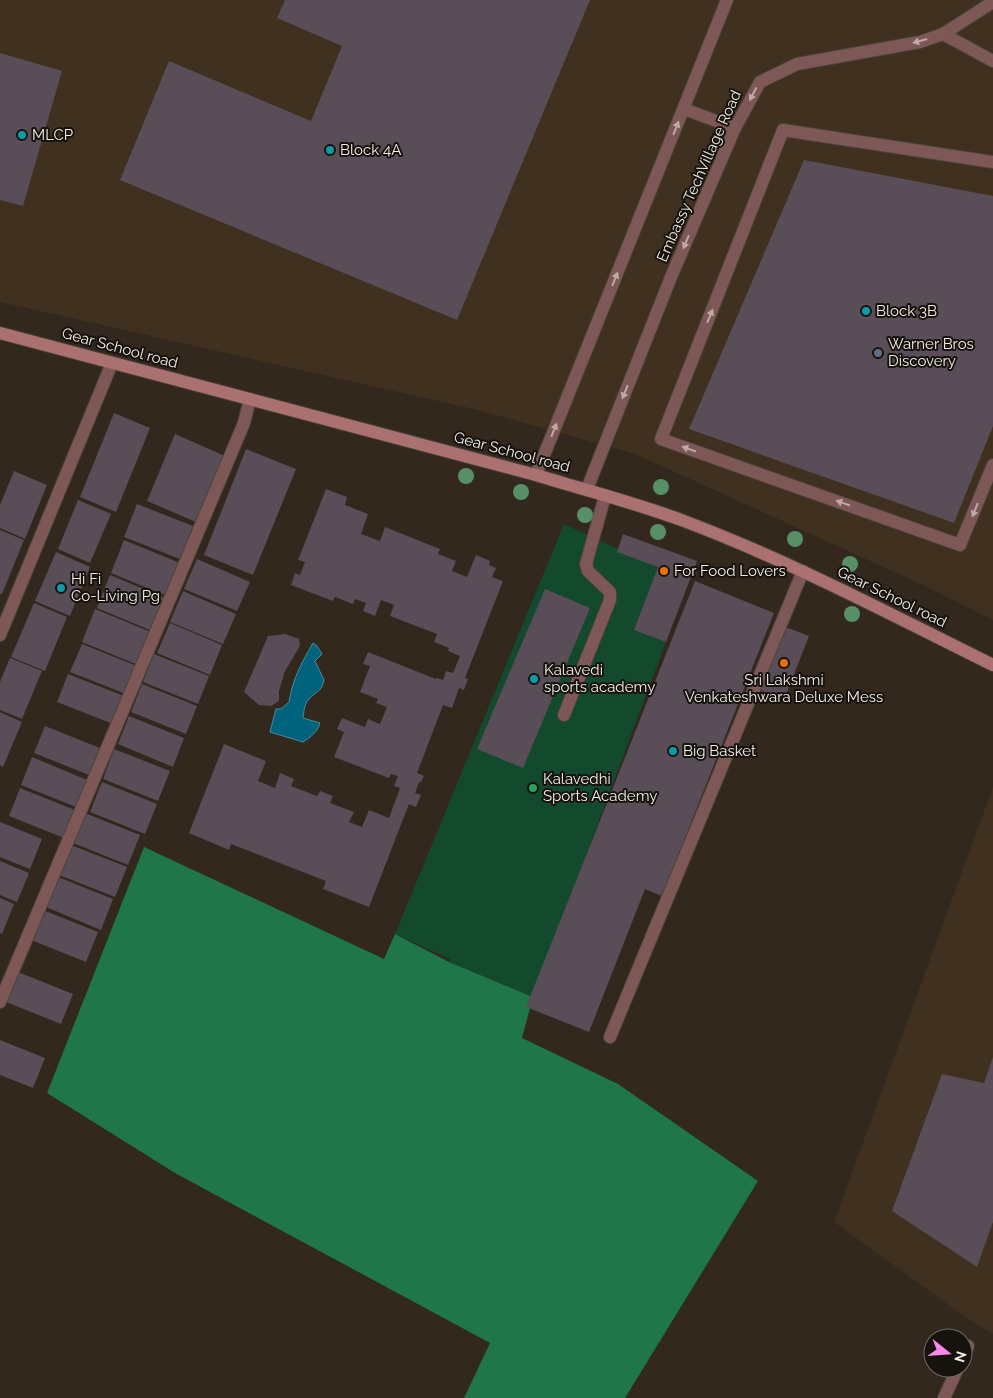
<svg xmlns="http://www.w3.org/2000/svg" width="993" height="1398" font-family="Raleway,sans-serif">
  <style>
    .built { fill: #3f301f }
    .green { fill: #13492d }
    .forest { fill: #1e7649 }
    .water { fill: #00637d; stroke: #498c9c }
    .building { fill: #594d58 }
    .lines { fill: none; stroke-linecap: round; stroke-linejoin: round }
    .lane-casing { stroke: #4d4339; stroke-width: 14 }
    .street-casing { stroke: #4d4339; stroke-width: 14 }
    .secondary-casing { stroke: #4d4339; stroke-width: 14 }
    .lane { stroke: #7d5857; stroke-width: 12 }
    .street { stroke: #7d5857; stroke-width: 12 }
    .secondary { stroke: #ab7170; stroke-width: 12 }
    .tree { fill: #579067 }
    .oneway { fill: #bea9a5 }
    .culture-dot { fill: #0f9aa8; stroke: #16120d; stroke-width: 2 }
    .service-dot { fill: #5c6f8a; stroke: #16120d; stroke-width: 2 }
    .food-dot { fill: #e8710a; stroke: #16120d; stroke-width: 2 }
    .leisure-dot { fill: #2e9e5b; stroke: #16120d; stroke-width: 2 }
    .labels { text-anchor: middle; dominant-baseline: central; stroke-width: 4; stroke-linejoin: round; paint-order: stroke }
    .poi-label { font-size: 15px; fill: #f3ece5; stroke: #16120d; text-anchor: start }
    .street-label { font-size: 15px; fill: #f3ece5; stroke: #16120d }
  </style>
  <rect width="100%" height="100%" fill="#32281d"/>
  <g class="built">
    <polygon points="0,0 993,0 993,620 925,586 635,454 478,410 0,302"/>
    <polygon points="993,787 993,1334 964,1316 834,1222"/>
  </g>
  <polygon class="green" points="564,524 658,567 635,630 666,642 533,997 449,962 450,959 395,934"/>
  <polygon class="forest" points="144,847 384,959 395,934 449,962 533,997 522,1038 618,1084 758,1181 625,1398 464,1398 490,1343 175,1173 47,1093"/>
  <path class="water" d="M313,643L317,646L322,654L315,661L324,680C321,693 317,690 309,699C304,704 304,712 303,718L320,723C317,732 311,737 303,742L270,732L276,709H281L289,702C293,678 301,664 313,643Z"/>
  <g class="building">
    <polygon points="285,0 590,0 457,320 120,180 169,61 311,121 342,46 277,18"/>
    <polygon points="0,53 62,71 23,206 0,200"/>
    <polygon points="804,160 993,196 993,426 954,523 689,429"/>
    <polygon points="114,413 150,428 116,512 80,497"/>
    <polygon points="175,434 225,456 196,522 147,501"/>
    <polygon points="246,449 296,469 253,575 204,555"/>
    <polygon points="14,471 47,485 25,539 0,528 0,505"/>
    <polygon points="326,489 347,497 345,505 368,514 361,534 380,541 385,527 440,549 438,554 456,561 452,571 467,577 476,555 490,561 489,565 496,568 492,577 503,581 465,678 468,679 464,690 459,688 452,708 443,705 417,773 424,776 421,782 419,782 415,793 421,795 416,807 409,804 369,907 323,889 326,881 231,844 229,850 189,833 224,744 266,761 258,781 275,788 280,773 294,779 291,786 317,796 320,791 333,796 330,803 354,812 349,822 362,827 369,810 389,818 400,788 394,786 398,776 391,774 389,778 334,757 344,732 337,729 342,718 365,727 368,719 380,724 387,707 376,703 378,699 360,692 370,666 363,664 368,652 436,679 437,678 443,680 446,671 453,673 460,656 448,651 449,648 434,642 437,634 390,616 394,605 381,600 375,616 363,611 366,603 355,599 353,604 335,597 333,601 291,585 295,573 300,575 305,562 298,560"/>
    <polygon points="78,500 111,514 90,563 58,549"/>
    <polygon points="137,504 193,526 180,559 124,537"/>
    <polygon points="0,530 24,540 2,594 0,594"/>
    <polygon points="623,534 697,561 666,642 634,630 658,567 617,552"/>
    <polygon points="124,540 180,563 167,596 111,573"/>
    <polygon points="56,552 90,567 70,616 35,601"/>
    <polygon points="197,559 250,582 237,611 184,589"/>
    <polygon points="110,575 165,598 152,631 97,608"/>
    <polygon points="695,581 774,613 662,896 645,889 589,1032 526,1007"/>
    <polygon points="545,589 590,608 523,768 477,749"/>
    <polygon points="183,591 236,614 223,644 170,622"/>
    <polygon points="34,603 67,617 45,671 11,657"/>
    <polygon points="95,609 151,632 138,665 82,642"/>
    <polygon points="170,623 222,645 210,675 157,653"/>
    <polygon points="783,626 809,636 784,700 759,690"/>
    <polygon points="285,634 299,639 300,646 285,671 279,691 279,701 271,706 259,705 244,692 268,636"/>
    <polygon points="82,644 137,666 126,694 70,672"/>
    <polygon points="154,654 209,676 198,704 143,682"/>
    <polygon points="10,658 42,671 22,719 0,710 0,682"/>
    <polygon points="68,674 124,696 113,724 57,702"/>
    <polygon points="142,684 197,706 186,734 131,712"/>
    <polygon points="0,712 22,722 3,767 0,765"/>
    <polygon points="129,716 184,738 173,767 118,744"/>
    <polygon points="45,726 100,748 89,775 34,753"/>
    <polygon points="114,749 170,771 158,801 103,779"/>
    <polygon points="32,757 87,780 76,807 21,785"/>
    <polygon points="102,782 157,804 145,834 90,812"/>
    <polygon points="20,788 75,810 64,838 9,816"/>
    <polygon points="85,813 140,835 128,865 73,843"/>
    <polygon points="0,822 42,839 30,869 0,857"/>
    <polygon points="71,845 127,867 115,897 59,875"/>
    <polygon points="0,861 29,873 17,902 0,895"/>
    <polygon points="58,877 113,899 101,930 46,907"/>
    <polygon points="0,898 14,904 2,934 0,933"/>
    <polygon points="43,910 98,932 86,962 31,940"/>
    <polygon points="18,972 73,994 61,1024 6,1002"/>
    <polygon points="0,1040 45,1058 33,1088 0,1075"/>
    <polygon points="993,1057 993,1222 977,1267 892,1211 942,1074 984,1083"/>
  </g>
  <g class="lines">
    <g class="lane-casing">
      <g id="lane">
        <polyline points="943,34 993,61"/>
        <polyline points="684,109 735,128"/>
        <polyline points="993,162 783,130 661,439 960,545 993,465"/>
        <polyline points="536,475 727,0"/>
        <polyline points="587,489 671,277 735,128 760,82 797,64 920,42 943,34 993,2"/>
        <polyline points="564,715 610,600 610,592 588,571 586,564 605,496"/>
        <polyline points="610,1037 803,571"/>
        <polyline points="963,1358 968,1346"/>
        <polyline points="944,1398 958,1368"/>
      </g>
    </g>
    <g class="street-casing">
      <g id="street">
        <polyline points="0,635 112,363"/>
        <polyline points="0,1002 244,423 250,399"/>
      </g>
    </g>
    <g class="secondary-casing">
      <path id="secondary" d="M0,333L536,475C585,490 636,503 684,521C790,561 892,615 993,665"/>
    </g>
    <use href="#lane" class="lane"/>
    <use href="#street" class="street"/>
    <use href="#secondary" class="secondary"/>
  </g>
  <g class="tree">
    <circle cx="466" cy="476" r="8"/>
    <circle cx="661" cy="487" r="8"/>
    <circle cx="521" cy="492" r="8"/>
    <circle cx="585" cy="515" r="8"/>
    <circle cx="658" cy="532" r="8"/>
    <circle cx="795" cy="539" r="8"/>
    <circle cx="850" cy="564" r="8"/>
    <circle cx="852" cy="614" r="8"/>
  </g>
  <defs><path id="oneway-solid" d="M-6-.8H1V-3.2L6.5 0L1 3.2V.8H-6Z" transform="scale(1.25)"/></defs>
  <g class="oneway">
    <use href="#oneway-solid" transform="translate(920 41) rotate(165)"/>
    <use href="#oneway-solid" transform="translate(753 94) rotate(118)"/>
    <use href="#oneway-solid" transform="translate(676 128) rotate(-68)"/>
    <use href="#oneway-solid" transform="translate(686 242) rotate(113)"/>
    <use href="#oneway-solid" transform="translate(615 279) rotate(-68)"/>
    <use href="#oneway-solid" transform="translate(710 316) rotate(-68)"/>
    <use href="#oneway-solid" transform="translate(625 392) rotate(112)"/>
    <use href="#oneway-solid" transform="translate(554 430) rotate(-68)"/>
    <use href="#oneway-solid" transform="translate(689 449) rotate(-161)"/>
    <use href="#oneway-solid" transform="translate(843 503) rotate(-161)"/>
    <use href="#oneway-solid" transform="translate(975 510) rotate(112)"/>
  </g>
  <g class="culture-dot">
    <circle cx="22" cy="135" r="5"/>
    <circle cx="330" cy="150" r="5"/>
    <circle cx="866" cy="311" r="5"/>
    <circle cx="61" cy="588" r="5"/>
    <circle cx="534" cy="679" r="5"/>
    <circle cx="673" cy="751" r="5"/>
  </g>
  <circle class="service-dot" cx="878" cy="353" r="5"/>
  <g class="food-dot">
    <circle cx="664" cy="571" r="5"/>
    <circle cx="784" cy="663" r="5"/>
  </g>
  <circle class="leisure-dot" cx="533" cy="788" r="5"/>
  <g class="labels">
    <g class="poi-label">
      <text x="32" y="135">MLCP</text>
      <text x="340" y="150">Block 4A</text>
      <text x="876" y="311">Block 3B</text>
      <text x="888" y="344">Warner Bros<tspan x="888" dy="17">Discovery</tspan></text>
      <text x="674" y="571">For Food Lovers</text>
      <text x="71" y="579">Hi Fi<tspan x="71" dy="17">Co-Living Pg</tspan></text>
      <text x="544" y="670">Kalavedi<tspan x="544" dy="17">sports academy</tspan></text>
      <text x="784" y="680" text-anchor="middle">Sri Lakshmi<tspan x="784" dy="17">Venkateshwara Deluxe Mess</tspan></text>
      <text x="683" y="751">Big Basket</text>
      <text x="543" y="779">Kalavedhi<tspan x="543" dy="17">Sports Academy</tspan></text>
    </g>
    <g class="street-label">
      <text transform="translate(699 176) rotate(-66)">Embassy TechVillage Road</text>
      <text transform="translate(120 348) rotate(15)">Gear School road</text>
      <text transform="translate(512 452) rotate(15)">Gear School road</text>
      <text transform="translate(892 597) rotate(26)">Gear School road</text>
    </g>
  </g>
  <g transform="translate(948 1353) rotate(107)"><circle r="24" fill="#16120d" stroke="#6e6963"/>
  <path d="M0-4L9 19L0 12L-9 19Z" fill="#f888ea"/>
  <text y="-8" font-size="14" font-weight="bold" text-anchor="middle" fill="#f3ece5">N</text>
  </g>
</svg>
